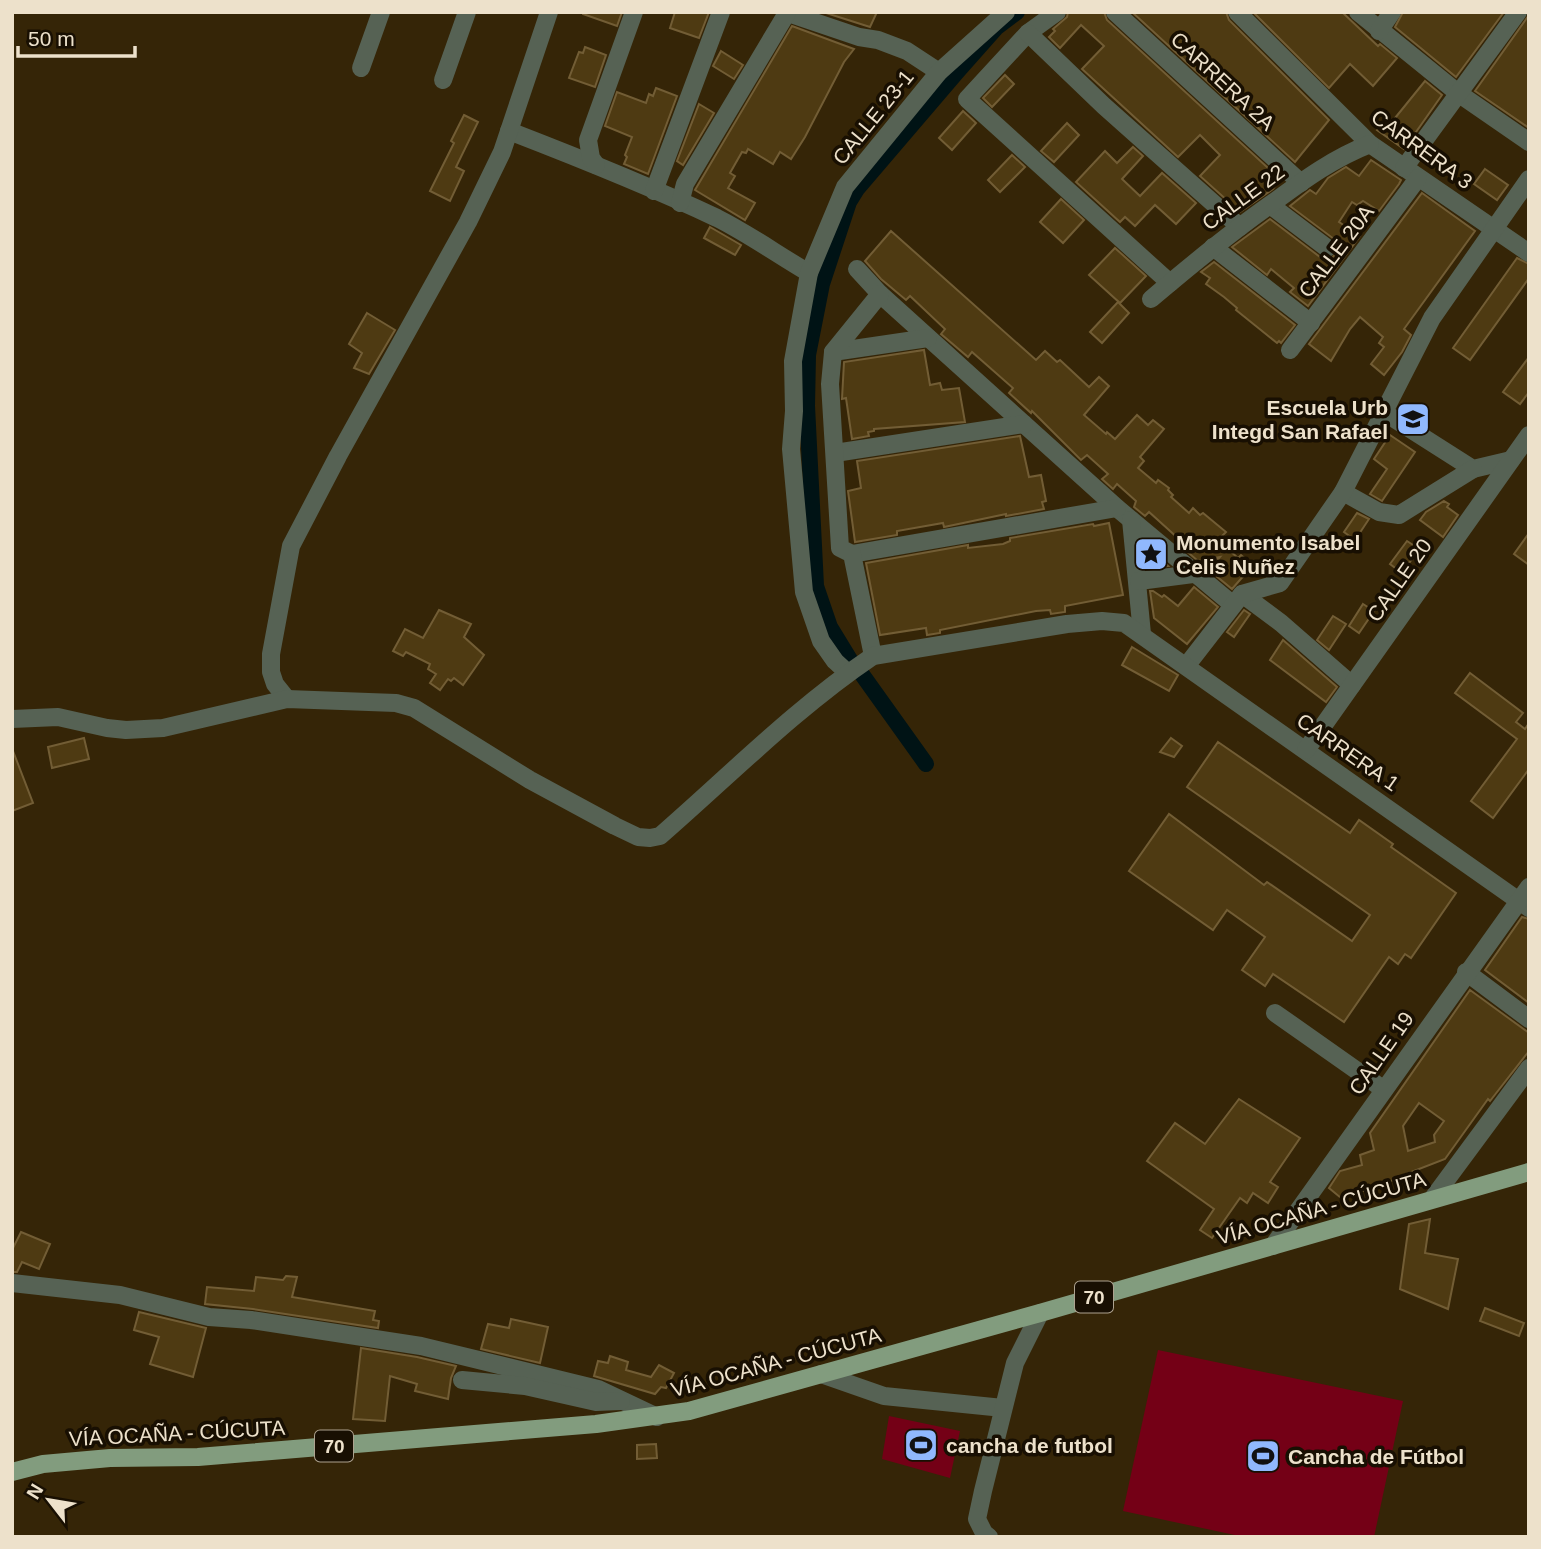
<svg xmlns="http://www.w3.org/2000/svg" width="1541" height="1549" font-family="Helvetica,sans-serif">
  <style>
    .green { fill: #740016 }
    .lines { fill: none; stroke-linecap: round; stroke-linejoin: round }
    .canal { stroke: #001315; stroke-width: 16 }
    .building { fill: #4e3a12; stroke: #725d35; stroke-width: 2; fill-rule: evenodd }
    .minor { stroke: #566254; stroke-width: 18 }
    .major { stroke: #829c7e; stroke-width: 18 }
    .labels { text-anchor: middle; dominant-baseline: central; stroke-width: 7; stroke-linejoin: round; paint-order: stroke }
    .shield { fill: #180f02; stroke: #ada28f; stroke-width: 2 }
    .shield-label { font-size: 19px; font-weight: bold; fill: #ede1cb }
    .street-label { font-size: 21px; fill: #ede1cb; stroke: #180f02 }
    .poi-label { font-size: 21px; font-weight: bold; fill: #ede1cb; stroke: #180f02; text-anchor: start }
  </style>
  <rect width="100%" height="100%" fill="#352507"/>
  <g class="green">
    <polygon points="1158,1350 1403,1401 1374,1537 1244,1537 1123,1511"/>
    <polygon points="889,1416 960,1431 950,1478 882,1459"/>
  </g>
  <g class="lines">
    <g class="canal">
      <polyline points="852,663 830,627 816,586 807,406 808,355 822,284 849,202 857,189 957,72 997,27 1017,12"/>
      <polyline points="861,673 926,764"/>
    </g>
  </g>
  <g class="building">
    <polygon points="583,12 622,12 617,26 583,14"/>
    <polygon points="675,12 709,12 699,38 670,28"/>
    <polygon points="823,12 877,12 870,27"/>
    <polygon points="1068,12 1104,12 1107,20 1280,179 1273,189 1240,212 1200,176 1220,155 1200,135 1178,157 1082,69 1104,46 1081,25 1060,48 1049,37 1055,31 1053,29 1067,17"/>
    <polygon points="1132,12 1226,12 1229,20 1329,120 1295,162"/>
    <polygon points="1253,12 1342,12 1378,46 1380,44 1397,58 1373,86 1350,64 1329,88"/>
    <polygon points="1403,12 1504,12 1456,77 1395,27"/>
    <polygon points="1529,15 1529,128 1475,91"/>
    <polygon points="792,26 854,49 844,62 805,137 791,159 780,152 773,164 748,149 746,153 742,152 730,173 735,176 728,188 755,203 745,220 695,190"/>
    <polygon points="585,47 606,55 595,87 569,78 579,52 583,53"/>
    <polygon points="721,51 743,65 734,79 713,66"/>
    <polygon points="1005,75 1014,84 992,107 983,98"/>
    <polygon points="1425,81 1442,95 1404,149 1377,130 1384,121 1391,123"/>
    <polygon points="656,88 677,96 648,174 624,164 627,157 625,155 632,137 605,126 617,92 646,103 649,94 653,96"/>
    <polygon points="699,104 714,113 683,165 677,161"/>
    <polygon points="963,111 976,123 952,150 939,138"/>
    <polygon points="464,115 478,122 456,167 464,171 450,201 430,191 454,143 451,141"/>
    <polygon points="1067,123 1079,135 1054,162 1041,151"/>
    <polygon points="1133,147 1143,156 1122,179 1140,196 1162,173 1196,203 1176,224 1155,205 1135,226 1125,217 1120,222 1076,182 1105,151 1117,163"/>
    <polygon points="1012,155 1025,167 1000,192 988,180"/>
    <polygon points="1371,160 1401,180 1399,184 1379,211 1363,201 1357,205 1352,202 1339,222 1360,236 1308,306 1290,292 1294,288 1271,269 1267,275 1232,247 1270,219 1320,257 1332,258 1338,250 1334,239 1290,206 1310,190 1316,194 1328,178 1346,167 1359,176"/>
    <polygon points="1485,169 1508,185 1497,200 1474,184"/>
    <polygon points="1422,193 1475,231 1404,329 1411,335 1402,352 1384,375 1371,364 1384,347 1379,343 1383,337 1360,317 1350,329 1331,361 1309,344"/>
    <polygon points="1061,199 1084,220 1063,243 1040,222"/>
    <polygon points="710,227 741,245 735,255 704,238"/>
    <polygon points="891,231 1036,360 1045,351 1057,362 1060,360 1089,387 1099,377 1109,386 1084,415 1106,434 1107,432 1115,439 1137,415 1148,425 1153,420 1164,429 1140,457 1144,461 1138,468 1156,483 1158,480 1169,488 1168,490 1173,495 1171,497 1189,513 1193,508 1200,515 1203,513 1226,532 1218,540 1238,558 1241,555 1253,565 1232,589 1209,570 1220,557 1198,561 1177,543 1180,540 1149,512 1145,516 1134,507 1136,501 1117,484 1113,489 1102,479 1108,474 1087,455 1081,460 1032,411 1031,413 1009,393 1013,388 972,352 968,357 941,334 945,329 910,296 906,300 881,279 865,261"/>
    <polygon points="1115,248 1146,276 1120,303 1089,275"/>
    <polygon points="1517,258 1529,264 1529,278 1470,360 1453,348"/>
    <polygon points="1214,262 1295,325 1281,343 1279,341 1277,343 1236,310 1237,308 1224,297 1206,284 1210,278 1201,272"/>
    <polygon points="1118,302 1129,313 1102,343 1090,332"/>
    <polygon points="367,313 395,330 369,374 354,368 362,353 349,344"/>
    <polygon points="924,350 930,385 940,383 942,390 959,388 965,422 874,429 874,431 868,432 869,436 852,439 846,398 842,399 844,362"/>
    <polygon points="1529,357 1529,392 1520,404 1503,392"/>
    <polygon points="1390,435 1415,452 1382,501 1370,494 1387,469 1374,459"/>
    <polygon points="1020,436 1029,477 1041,475 1046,501 1042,502 1044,509 1006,516 1006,514 944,527 943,523 897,531 897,535 855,542 848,491 861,488 857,461"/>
    <polygon points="1444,501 1449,504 1447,507 1458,515 1443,537 1420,520 1426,512"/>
    <polygon points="1357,513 1369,519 1355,540 1344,532"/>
    <polygon points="1109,523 1123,595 1065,606 1065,612 1051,614 1050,610 1036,611 940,630 940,633 927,635 926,628 880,635 866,563 968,545 968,548 1003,544 1010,541 1010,538 1093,524 1094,526"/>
    <polygon points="1529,533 1529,565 1514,554"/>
    <polygon points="1407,541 1419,549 1402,573 1390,564"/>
    <polygon points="1145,546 1168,566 1147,568"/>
    <polygon points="1194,587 1218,607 1187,644 1154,618 1150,591 1153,591 1162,597 1164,595 1178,606"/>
    <polygon points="1363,604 1374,611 1359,633 1349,626"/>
    <polygon points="439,610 471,624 464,637 484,655 463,685 454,678 451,681 448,679 440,690 430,683 436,674 428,669 430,664 406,652 403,656 393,651 405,629 423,638"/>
    <polygon points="1244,610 1250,614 1234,637 1227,632"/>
    <polygon points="1333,616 1346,624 1329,650 1317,640"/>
    <polygon points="1283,640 1337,687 1326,702 1270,660"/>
    <polygon points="1132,647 1178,675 1169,691 1122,665"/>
    <polygon points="1470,673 1523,713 1516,722 1525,729 1529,723 1529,769 1493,818 1471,801 1517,739 1455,693"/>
    <polygon points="84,738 89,759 52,768 48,747"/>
    <polygon points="1171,738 1182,746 1174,757 1160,752"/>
    <polygon points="1218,742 1350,833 1359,820 1393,844 1391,847 1456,893 1411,958 1405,954 1398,964 1389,957 1344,1022 1273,974 1265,986 1242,970 1265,937 1227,910 1213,930 1129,871 1169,814 1264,885 1267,882 1352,941 1370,915 1187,787"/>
    <polygon points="13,751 33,803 12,811 12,752"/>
    <polygon points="1522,917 1529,919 1529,1003 1485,970"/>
    <path d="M1470,990L1529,1033V1051L1490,1101L1488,1099L1445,1159L1401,1176V1178L1363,1189V1191L1341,1198L1329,1188L1340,1171L1362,1165L1360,1155L1374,1150L1370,1133ZM1419,1103L1444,1121L1434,1135L1435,1142L1408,1151L1403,1126Z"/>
    <polygon points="1239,1099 1300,1138 1270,1182 1278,1187 1268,1203 1253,1193 1247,1203 1240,1198 1212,1238 1200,1230 1214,1209 1147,1161 1175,1123 1205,1144"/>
    <polygon points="1430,1219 1425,1253 1458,1259 1448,1309 1400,1289 1409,1224"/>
    <polygon points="21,1232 50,1244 39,1269 22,1262 17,1272 12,1272 12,1250"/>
    <polygon points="286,1276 297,1277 292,1297 375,1311 373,1320 379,1321 378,1328 253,1309 205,1304 207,1287 254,1291 256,1277 283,1280"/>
    <polygon points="1485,1308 1524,1323 1519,1336 1480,1321"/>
    <polygon points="139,1312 206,1328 193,1377 150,1364 159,1337 134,1330"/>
    <polygon points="511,1319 548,1327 540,1363 481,1349 488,1324 509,1328"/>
    <polygon points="361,1348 417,1357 456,1366 451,1378 448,1399 415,1391 417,1384 390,1376 385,1421 353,1419"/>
    <polygon points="610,1356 628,1362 626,1370 651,1377 659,1365 674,1373 666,1388 661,1387 655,1394 594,1376 598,1361 608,1363"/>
    <polygon points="656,1444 657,1458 637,1459 637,1445"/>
  </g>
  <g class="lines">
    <g class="minor">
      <polyline points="785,12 859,37 878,40 907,51 939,72"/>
      <polyline points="1057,12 1028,33 967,99 1170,283"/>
      <polyline points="1115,12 1301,183"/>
      <polyline points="1237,12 1370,144 1529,253"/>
      <polyline points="1358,12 1458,93 1529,142"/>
      <polyline points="1379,31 1392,12"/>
      <polyline points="1028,33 1104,106 1240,227"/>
      <polyline points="361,68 381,12"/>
      <polyline points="443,80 467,12"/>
      <path d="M509,131C579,158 649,186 717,218C749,234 778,255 809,273"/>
      <polyline points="596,165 591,158 588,140 634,12"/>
      <polyline points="1404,168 1518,12"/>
      <polyline points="654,191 721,12"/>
      <polyline points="680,203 685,184 787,13"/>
      <polyline points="1270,205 1327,248"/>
      <polyline points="1213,247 1311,323"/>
      <polyline points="857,269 880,294 1117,508 1232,604"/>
      <path d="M1151,299C1191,265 1231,232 1274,202C1305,179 1334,158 1370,144"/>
      <polyline points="1290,350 1418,178"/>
      <polyline points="833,352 928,338"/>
      <polyline points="1385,413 1473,469 1511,460"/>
      <polyline points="835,453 1024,424"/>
      <polyline points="1343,492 1379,512 1399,515 1473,469"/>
      <polyline points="1131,520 1142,634"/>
      <polyline points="852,554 1117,508"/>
      <polyline points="1139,581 1193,574"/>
      <polyline points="1242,594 1281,623 1352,685"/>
      <polyline points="873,656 852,554 840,548 830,384 833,352 880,294"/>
      <polyline points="1187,665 1242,594 1280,583 1343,492 1432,318 1529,179"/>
      <polyline points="848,673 835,661 821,641 804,592 791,449 794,411 793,361 809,273 845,187 939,72 1006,12"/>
      <polyline points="287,699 275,684 271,672 271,654 291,546 338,456 468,222 502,152 549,12"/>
      <path d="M12,719L58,717L107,728L126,730L163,728L287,699L396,703L414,708L530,780L615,826L638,837L650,838L660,836C730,775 796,708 873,656L1067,624L1102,621L1124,623L1529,908"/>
      <polyline points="1306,750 1529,435"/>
      <polyline points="1466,972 1529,1019"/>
      <polyline points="1275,1013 1383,1089"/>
      <polyline points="1433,1198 1529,1068"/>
      <polyline points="1273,1246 1529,887"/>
      <polyline points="12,1283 120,1295 209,1317 251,1320 421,1346 598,1389 657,1417"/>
      <polyline points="821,1374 884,1396 1003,1408"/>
      <polyline points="462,1380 525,1386 596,1402 621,1401"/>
      <polyline points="989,1537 984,1533 977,1519 983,1491 1015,1363 1040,1313"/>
    </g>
    <polyline class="major" points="12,1472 43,1464 110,1458 198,1457 596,1424 689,1411 1040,1313 1529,1172"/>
  </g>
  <defs>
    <g id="school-square" transform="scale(1.75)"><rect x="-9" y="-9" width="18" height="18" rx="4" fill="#90b8fd" stroke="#180f02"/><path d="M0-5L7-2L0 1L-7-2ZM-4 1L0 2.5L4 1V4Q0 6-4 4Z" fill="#111"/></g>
    <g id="sight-square" transform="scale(1.75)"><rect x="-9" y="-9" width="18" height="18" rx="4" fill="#90b8fd" stroke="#180f02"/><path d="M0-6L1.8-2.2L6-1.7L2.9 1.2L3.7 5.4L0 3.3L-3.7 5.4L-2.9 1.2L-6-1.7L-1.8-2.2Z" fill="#111"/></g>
    <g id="stadium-square" transform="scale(1.75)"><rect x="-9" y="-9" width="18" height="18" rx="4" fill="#90b8fd" stroke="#180f02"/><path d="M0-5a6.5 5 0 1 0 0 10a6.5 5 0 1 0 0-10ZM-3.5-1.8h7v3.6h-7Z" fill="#111"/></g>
  </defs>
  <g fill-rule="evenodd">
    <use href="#school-square" x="1413" y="419"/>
    <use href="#sight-square" x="1151" y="554"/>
    <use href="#stadium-square" x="921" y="1445"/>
    <use href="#stadium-square" x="1263" y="1456"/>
  </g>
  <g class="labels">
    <g class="shield">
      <rect x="1075" y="1281.5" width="38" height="31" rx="5"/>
      <rect x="315" y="1430.5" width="38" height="31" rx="5"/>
    </g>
    <g class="shield-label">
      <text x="1094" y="1297">70</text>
      <text x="334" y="1446">70</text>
    </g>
    <g class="street-label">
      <text transform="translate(1223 81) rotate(43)">CARRERA 2A</text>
      <text transform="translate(873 117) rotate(-51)">CALLE 23-1</text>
      <text transform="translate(1422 149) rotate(36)">CARRERA 3</text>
      <text transform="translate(1243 197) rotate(-36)">CALLE 22</text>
      <text transform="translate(1336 251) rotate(-53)">CALLE 20A</text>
      <text transform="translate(1399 580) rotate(-55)">CALLE 20</text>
      <text transform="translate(1348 752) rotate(35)">CARRERA 1</text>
      <text transform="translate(1381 1053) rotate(-55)">CALLE 19</text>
      <text transform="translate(1321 1208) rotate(-16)">VÍA OCAÑA - CÚCUTA</text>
      <text transform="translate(776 1362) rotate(-15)">VÍA OCAÑA - CÚCUTA</text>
      <text transform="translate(177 1433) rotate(-3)">VÍA OCAÑA - CÚCUTA</text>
    </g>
    <g class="poi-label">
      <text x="1388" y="407" text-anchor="end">Escuela Urb<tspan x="1388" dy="24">Integd San Rafael</tspan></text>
      <text x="1176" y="542">Monumento Isabel<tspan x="1176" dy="24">Celis Nuñez</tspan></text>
      <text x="946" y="1445">cancha de futbol</text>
      <text x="1288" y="1456">Cancha de Fútbol</text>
    </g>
  </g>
  <rect width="1541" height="1549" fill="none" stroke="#ede1cb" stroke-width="28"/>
  <g transform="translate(49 1500) rotate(301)" stroke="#180f02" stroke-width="5" paint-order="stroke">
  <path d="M0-5L12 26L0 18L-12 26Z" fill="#ede1cb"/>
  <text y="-10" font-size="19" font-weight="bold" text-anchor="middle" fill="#ede1cb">N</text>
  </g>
  <path d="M18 46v10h117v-10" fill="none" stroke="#ede1cb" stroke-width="3.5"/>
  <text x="28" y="46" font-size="21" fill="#ede1cb" stroke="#180f02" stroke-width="5" paint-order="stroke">50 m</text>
</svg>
